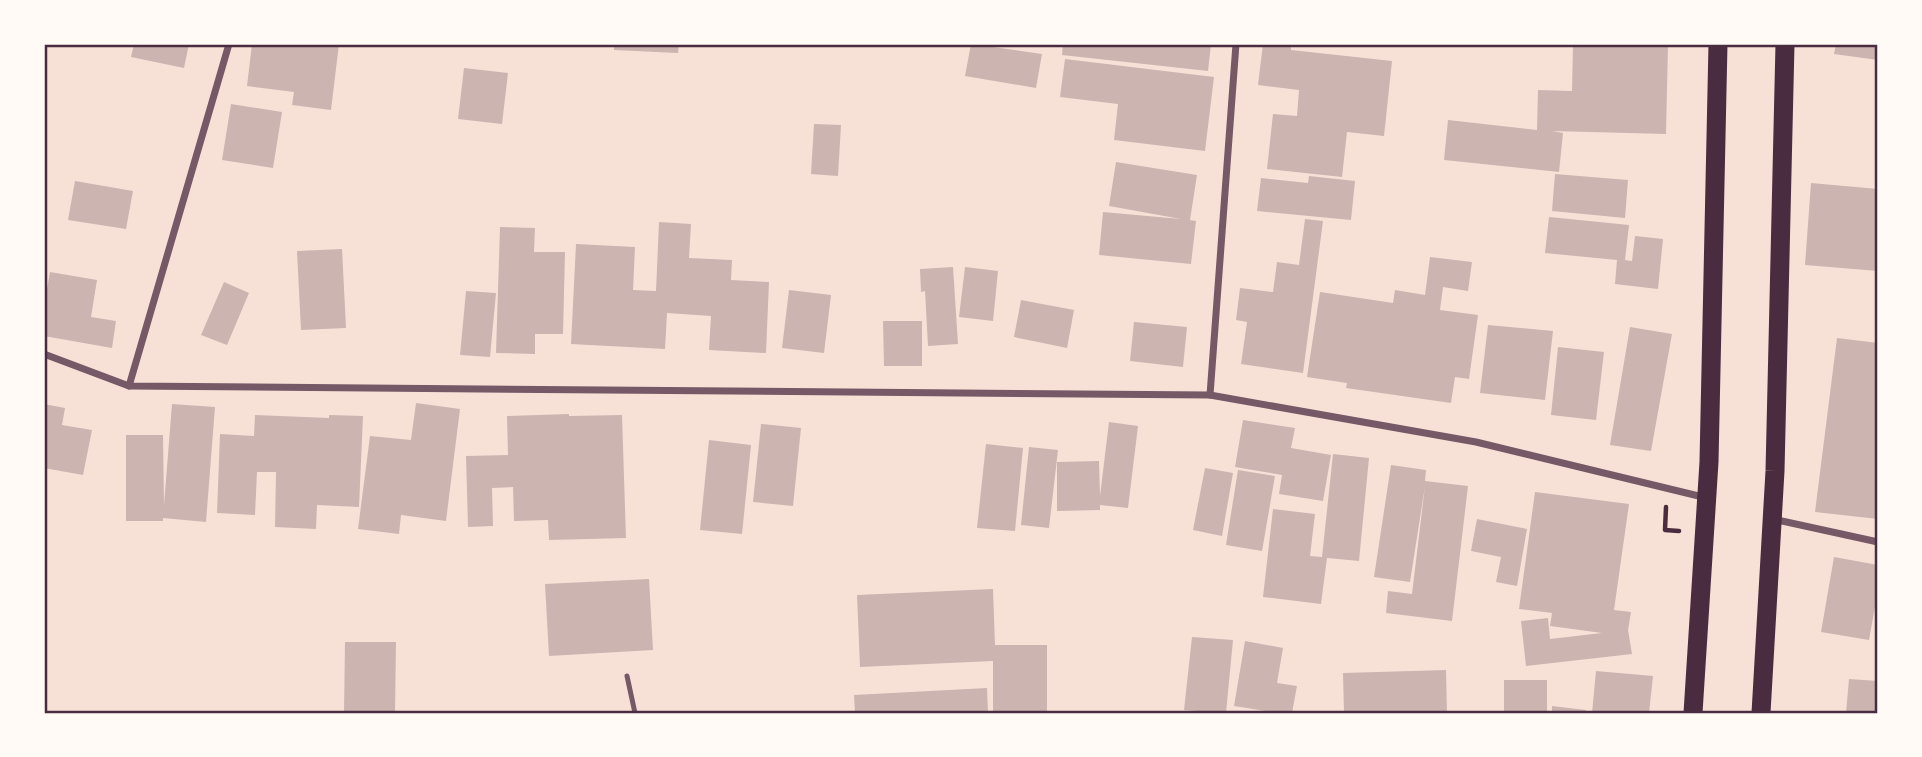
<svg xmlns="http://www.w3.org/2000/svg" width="1922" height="757" font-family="Poppins,sans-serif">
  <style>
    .building { fill: #ccb4b1 }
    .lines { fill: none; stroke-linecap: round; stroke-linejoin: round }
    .path { stroke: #4a2c40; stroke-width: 4.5 }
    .service { stroke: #755966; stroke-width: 5 }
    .minor { stroke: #755966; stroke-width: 7 }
    .trunk { stroke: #4a2c40; stroke-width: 19 }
    .neatline { fill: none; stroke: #4a2c40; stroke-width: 2.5 }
  </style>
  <rect width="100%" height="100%" fill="#f7e1d7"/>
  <g class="building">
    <polygon points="134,44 189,44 184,68 131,57"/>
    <polygon points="252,44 339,44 331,110 292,105 294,92 247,86"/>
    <polygon points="614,44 679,44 678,53 614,50"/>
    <polygon points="971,44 1042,54 1036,88 965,76"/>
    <polygon points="1063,44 1211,44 1208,71 1062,55"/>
    <polygon points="1263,44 1291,44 1291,50 1392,61 1384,136 1347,132 1342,177 1267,169 1273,114 1297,116 1299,90 1258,85"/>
    <polygon points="1573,44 1668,44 1666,134 1552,131 1563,133 1559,172 1444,160 1448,120 1537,130 1538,90 1572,91"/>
    <polygon points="1836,44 1878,44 1878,60 1834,54"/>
    <polygon points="1065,59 1214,77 1205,151 1114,140 1118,104 1060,97"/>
    <polygon points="464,68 508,73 502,124 458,119"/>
    <polygon points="231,104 282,112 273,168 222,160"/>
    <polygon points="814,124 841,125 838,176 811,174"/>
    <polygon points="1116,162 1197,175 1190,220 1196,221 1191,264 1099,255 1103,212 1181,219 1109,206"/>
    <polygon points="1555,174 1628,180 1625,218 1552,211"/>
    <polygon points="1309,176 1355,181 1351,220 1257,211 1261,178 1308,183"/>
    <polygon points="75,181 133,191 126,229 68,220"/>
    <polygon points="1811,183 1878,189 1878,271 1805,265"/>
    <polygon points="1549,217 1629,225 1625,260 1632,261 1635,236 1663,239 1658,289 1615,284 1617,260 1545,253"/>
    <polygon points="1305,219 1323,221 1303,373 1241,364 1247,322 1236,320 1240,288 1273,292 1277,262 1299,265"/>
    <polygon points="659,222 691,224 689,258 732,260 731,280 769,282 766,353 709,350 711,316 667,313 665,349 571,344 576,244 635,247 633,290 656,291"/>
    <polygon points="500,227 535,228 534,252 565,252 563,334 535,334 535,354 496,353"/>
    <polygon points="342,249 346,328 301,330 297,251"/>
    <polygon points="1430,257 1472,262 1468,291 1443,287 1440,310 1478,315 1469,379 1455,377 1451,403 1346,388 1347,383 1307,377 1320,292 1393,303 1395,290 1425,295"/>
    <polygon points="953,267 958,344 928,346 925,291 921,292 920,269"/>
    <polygon points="965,267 998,271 993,321 959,317"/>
    <polygon points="50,272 97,280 91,317 116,321 112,348 44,336 44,305"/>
    <polygon points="224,282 249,293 227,345 201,335"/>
    <polygon points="789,290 831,295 824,353 782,348"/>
    <polygon points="466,291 496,293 490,357 460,355"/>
    <polygon points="1021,300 1074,310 1067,348 1014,337"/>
    <polygon points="883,321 922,321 922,366 884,366"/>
    <polygon points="1134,322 1187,327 1183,367 1130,361"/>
    <polygon points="1488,325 1553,331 1545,400 1480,393"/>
    <polygon points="1630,327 1672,334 1651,451 1610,445"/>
    <polygon points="1837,338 1878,343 1878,519 1815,512"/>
    <polygon points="1558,347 1604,352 1596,420 1551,415"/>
    <polygon points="416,403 460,409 446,521 401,515 399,534 358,529 370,436 411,440"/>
    <polygon points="44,404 65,408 62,425 92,430 83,475 44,468"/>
    <polygon points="172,404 215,407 206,522 163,518 163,521 126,521 126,435 163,435 164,505"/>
    <polygon points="569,414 569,416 622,415 626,538 549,540 548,520 514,521 513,487 492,488 493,526 468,527 466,456 508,455 507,416"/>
    <polygon points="255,415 329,418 329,415 363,416 359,507 317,505 316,529 275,527 276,472 257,472 255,515 217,513 220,434 254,436"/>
    <polygon points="1243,420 1295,428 1291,448 1331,455 1323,501 1279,494 1282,475 1235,467"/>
    <polygon points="1109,422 1138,426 1128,508 1100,505 1100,510 1057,511 1057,462 1099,461 1100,496"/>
    <polygon points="761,424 801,428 793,506 753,502"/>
    <polygon points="709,440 751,445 742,534 700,530"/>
    <polygon points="986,444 1023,448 1015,531 977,528"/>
    <polygon points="1029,447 1058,450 1049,528 1021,525"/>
    <polygon points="1333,454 1369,458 1359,561 1327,558 1321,604 1263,597 1273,509 1315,514 1310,556 1322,557"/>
    <polygon points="1391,465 1426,470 1425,481 1468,486 1452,621 1386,613 1388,591 1412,594 1425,486 1410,582 1374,577"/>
    <polygon points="1205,468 1233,473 1222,536 1193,530"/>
    <polygon points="1238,470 1275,476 1262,551 1226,545"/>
    <polygon points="1535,492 1629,504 1614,610 1631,612 1628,630 1632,654 1526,666 1521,621 1548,618 1550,639 1602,633 1550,626 1552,613 1519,609"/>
    <polygon points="1477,519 1527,529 1517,586 1496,582 1501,557 1471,551"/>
    <polygon points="1834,557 1878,565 1878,590 1869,640 1821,632"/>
    <polygon points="649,579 653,650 549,656 545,584"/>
    <polygon points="993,589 995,645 1047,645 1047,713 993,713 993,661 860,667 857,595"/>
    <polygon points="1192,637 1233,640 1226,713 1184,710"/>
    <polygon points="1245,641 1283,648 1277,683 1297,686 1292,713 1278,713 1234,706"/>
    <polygon points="345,642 396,642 395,713 344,713"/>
    <polygon points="1446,670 1447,713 1344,713 1343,673"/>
    <polygon points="1596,671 1653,676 1649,713 1592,713"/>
    <polygon points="1849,679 1878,681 1878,713 1846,713"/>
    <rect x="1504" y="680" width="43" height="33"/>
    <polygon points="987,688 988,713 855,713 854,695"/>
    <polygon points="1552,706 1586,710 1586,713 1552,713"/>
  </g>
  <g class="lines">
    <polyline class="path" points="1666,507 1665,530 1679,531"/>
    <polyline class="service" points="627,676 635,713"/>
    <g class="minor">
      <polyline points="44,354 129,386 1210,395 1476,442 1707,498"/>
      <polyline points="129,386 229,44"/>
      <polyline points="1210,395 1236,44"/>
      <polyline points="1773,519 1878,542"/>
    </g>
    <g class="trunk">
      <polyline points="1693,713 1709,462 1718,44"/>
      <polyline points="1761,713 1775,471 1785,44"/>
    </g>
  </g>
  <rect width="1922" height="757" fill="none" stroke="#fffaf5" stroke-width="91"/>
  <rect x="46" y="46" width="1830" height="666" class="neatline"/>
</svg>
